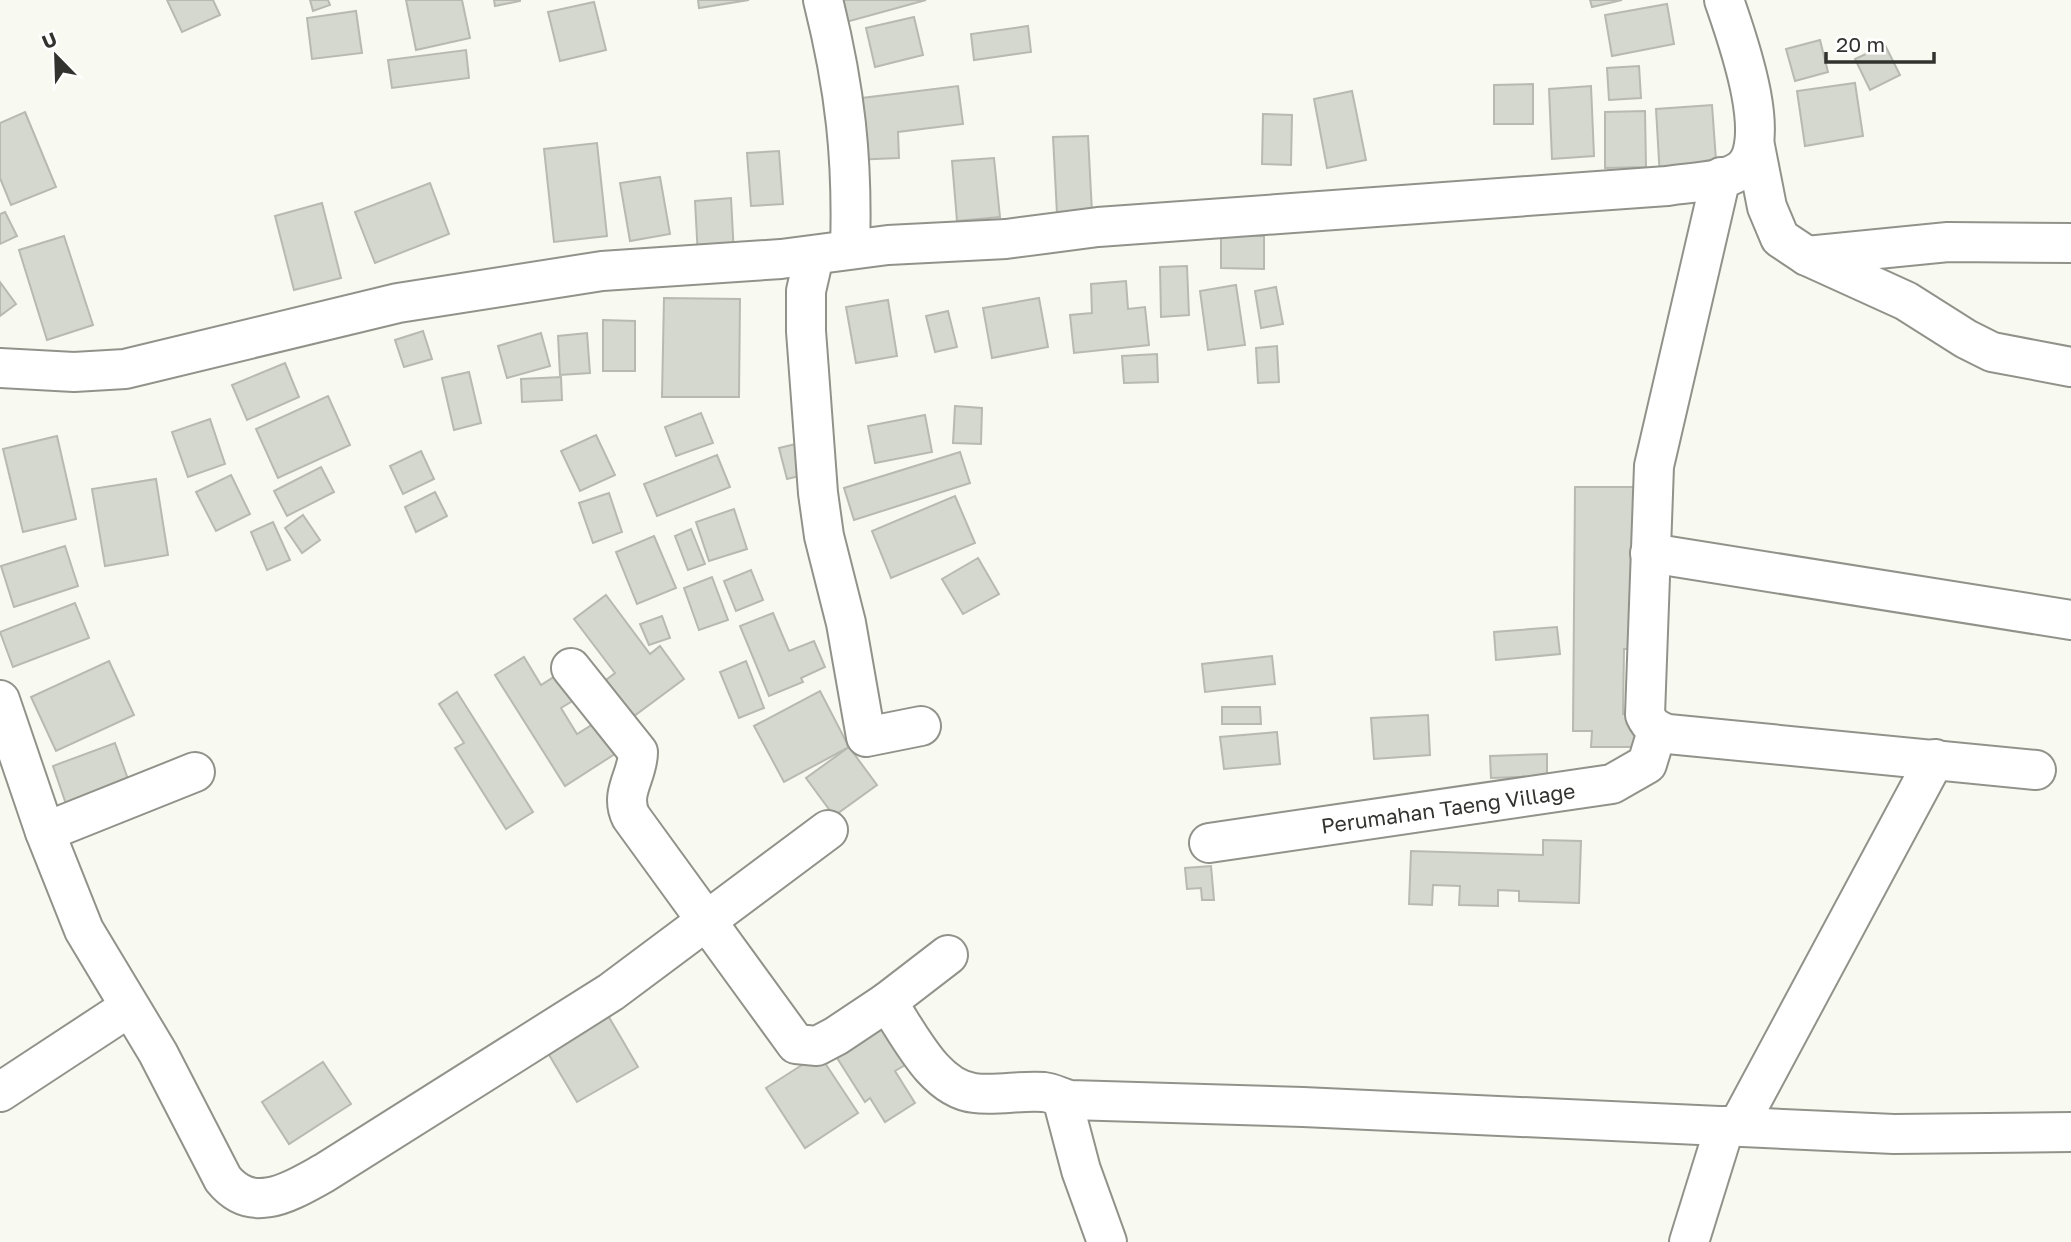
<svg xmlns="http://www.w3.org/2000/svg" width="2071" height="1242" font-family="'Golos Text',sans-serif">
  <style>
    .building { fill: #d5d8cf; stroke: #b8bab2; stroke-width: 2 }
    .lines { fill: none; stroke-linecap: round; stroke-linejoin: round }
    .street-casing { stroke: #91938b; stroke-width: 42 }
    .street { stroke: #fff; stroke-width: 38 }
    .labels { text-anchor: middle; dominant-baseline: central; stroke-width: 6; stroke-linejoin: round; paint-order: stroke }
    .street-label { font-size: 21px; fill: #32332f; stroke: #fff }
  </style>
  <rect width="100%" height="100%" fill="#f8faf1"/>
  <g class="building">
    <polygon points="167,0 213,0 220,15 182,32"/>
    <polygon points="310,0 328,0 330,5 313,11"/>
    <polygon points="406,0 462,0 470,38 416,50"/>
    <polygon points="494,0 520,0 520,1 495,6"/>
    <polygon points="698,0 749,0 699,8"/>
    <polygon points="841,0 926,0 846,22"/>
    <polygon points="1590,0 1622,0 1592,7"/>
    <polygon points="594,2 606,50 560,61 548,12"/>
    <polygon points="1667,4 1674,44 1612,56 1605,15"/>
    <polygon points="356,11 362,53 312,59 307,18"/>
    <polygon points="914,17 923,55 875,67 866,28"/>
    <polygon points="1028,26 1031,52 974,60 971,34"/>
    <polygon points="1820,40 1828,72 1795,81 1786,49"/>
    <polygon points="1885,45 1900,75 1870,90 1855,59"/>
    <polygon points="466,50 469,78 392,88 388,60"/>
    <polygon points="1639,66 1641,98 1609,100 1607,68"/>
    <polygon points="1855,83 1863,136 1805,146 1797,91"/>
    <polygon points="1533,84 1533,124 1494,124 1494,85"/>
    <polygon points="958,86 963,124 898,132 899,158 852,160 854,99"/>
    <polygon points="1591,86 1594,156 1552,159 1549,89"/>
    <polygon points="1352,91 1366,160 1327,168 1314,99"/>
    <polygon points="1712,105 1717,174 1660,178 1656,109"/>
    <polygon points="1645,111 1646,167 1605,168 1605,112"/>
    <polygon points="25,112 56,187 11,205 0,178 0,123"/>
    <polygon points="1263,114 1292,115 1291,165 1262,164"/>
    <polygon points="1088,136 1092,212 1057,214 1053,137"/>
    <polygon points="597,143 607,236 554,242 544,149"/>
    <polygon points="779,151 783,204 751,206 747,153"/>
    <polygon points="994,158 1000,217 957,221 952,161"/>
    <polygon points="660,177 670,234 630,241 620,183"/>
    <polygon points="430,183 449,234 375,263 355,212"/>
    <polygon points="731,198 734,255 698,257 695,201"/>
    <polygon points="322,203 341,278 294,290 275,216"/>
    <polygon points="5,212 17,236 0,244 0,214"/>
    <polygon points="64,236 93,325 47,340 19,250"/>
    <polygon points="1221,236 1264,236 1264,269 1221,268"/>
    <polygon points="1187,266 1189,315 1161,317 1160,267"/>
    <polygon points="1126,281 1128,309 1145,307 1149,345 1074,353 1070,315 1092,313 1091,284"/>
    <polygon points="0,282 16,304 0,316"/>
    <polygon points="1236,285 1245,345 1208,350 1200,291"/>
    <polygon points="1276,287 1283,324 1261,328 1255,291"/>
    <polygon points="664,298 740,299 739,397 662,397"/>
    <polygon points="1039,298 1048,347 992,358 983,308"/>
    <polygon points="888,300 897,356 856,363 846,307"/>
    <polygon points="948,311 957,347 935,352 926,316"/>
    <polygon points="603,320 635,321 635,371 603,371"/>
    <polygon points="423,331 432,359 404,367 395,340"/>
    <polygon points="541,333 550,366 507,378 498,346"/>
    <polygon points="587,333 590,373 560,375 558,336"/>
    <polygon points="1277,346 1279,382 1258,383 1256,348"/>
    <polygon points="1157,354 1158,382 1124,383 1122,356"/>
    <polygon points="285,363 299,397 247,420 232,385"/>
    <polygon points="469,372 481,423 454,430 442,378"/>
    <polygon points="561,377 562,400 522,402 521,379"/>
    <polygon points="328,396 350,445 278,478 256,429"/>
    <polygon points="955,406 982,408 981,444 953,443"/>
    <polygon points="701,413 713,443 676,456 665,427"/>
    <polygon points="925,415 932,452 875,463 868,426"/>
    <polygon points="210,419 225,464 188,477 172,432"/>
    <polygon points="596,435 615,475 580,491 561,451"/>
    <polygon points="57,436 76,519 23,532 3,449"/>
    <polygon points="804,442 812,473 787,479 779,448"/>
    <polygon points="421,451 434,479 403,494 390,466"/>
    <polygon points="960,452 970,483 854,520 844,488"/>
    <polygon points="717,455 730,487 657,516 644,484"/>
    <polygon points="321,467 334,492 287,516 274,491"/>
    <polygon points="231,475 250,514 216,531 196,492"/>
    <polygon points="156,479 168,555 105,566 92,489"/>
    <polygon points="1575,487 1638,487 1637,649 1624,649 1623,714 1640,714 1640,747 1591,747 1592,731 1573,731"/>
    <polygon points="435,492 447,516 416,532 405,507"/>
    <polygon points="609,493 622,532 593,543 579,503"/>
    <polygon points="955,496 975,543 891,578 872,531"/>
    <polygon points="734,509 747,549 709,561 696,522"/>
    <polygon points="303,515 320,540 302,553 285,528"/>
    <polygon points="273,522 290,560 267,570 251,532"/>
    <polygon points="691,529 705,564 688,570 675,536"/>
    <polygon points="654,536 676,588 637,604 616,552"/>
    <polygon points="65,546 78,586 14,607 1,566"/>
    <polygon points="978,558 999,594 963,614 942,579"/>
    <polygon points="751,570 763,600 736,611 724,581"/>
    <polygon points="712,577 728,620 699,630 684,588"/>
    <polygon points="606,595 650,654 660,646 684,679 634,716 606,680 615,673 574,619"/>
    <polygon points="75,603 89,638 13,667 0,632"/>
    <polygon points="773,613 789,651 814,641 825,667 801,678 803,682 769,696 740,626"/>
    <polygon points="662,616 670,638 649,645 640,624"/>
    <polygon points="1557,627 1560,654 1496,660 1494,632"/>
    <polygon points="1272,656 1275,684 1205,692 1202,664"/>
    <polygon points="524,657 541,685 560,673 576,699 561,708 577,734 598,721 618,752 565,786 495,675"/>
    <polygon points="109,661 134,715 56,751 31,697"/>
    <polygon points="746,661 764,708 739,718 720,672"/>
    <polygon points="820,691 849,747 784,782 754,726"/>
    <polygon points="457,692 533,812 506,829 455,748 464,743 439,704"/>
    <polygon points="1222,707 1260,707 1261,724 1222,724"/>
    <polygon points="1428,715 1430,755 1374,759 1371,718"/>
    <polygon points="1277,732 1280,764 1224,769 1220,737"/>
    <polygon points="115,743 129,782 66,804 53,766"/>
    <polygon points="849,747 877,785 834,816 806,778"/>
    <polygon points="1547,754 1547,776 1491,778 1490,756"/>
    <polygon points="1543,840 1581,841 1579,903 1519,901 1519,891 1498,890 1498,906 1459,905 1460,886 1433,885 1432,905 1409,904 1411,851 1543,855"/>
    <polygon points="1211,866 1214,900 1202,900 1201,888 1187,889 1185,868"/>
    <polygon points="606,1012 638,1067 577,1102 545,1048"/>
    <polygon points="879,1020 907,1064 895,1071 915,1103 885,1122 870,1098 865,1102 832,1050"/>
    <polygon points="819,1054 858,1113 805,1148 766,1088"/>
    <polygon points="323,1062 351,1104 289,1144 262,1102"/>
  </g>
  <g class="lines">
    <g class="street-casing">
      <g id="street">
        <path d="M823,0C845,88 853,158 850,249"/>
        <polyline points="1755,146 1767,207 1780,238 1807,256 1906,301 1966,339 1992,352 2071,367"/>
        <path d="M1721,177L1654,466L1645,715C1650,726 1656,730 1668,734L2036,770"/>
        <polyline points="814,256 806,291 806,331 818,493 824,536 846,623 866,737 921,726"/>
        <polyline points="1807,256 1948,242 2071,243"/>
        <path d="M0,368L74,372L125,369L398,303L602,271L781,259L888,245L1006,239L1098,227L1667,186C1688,182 1723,183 1741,170C1776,144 1736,35 1724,0"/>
        <polyline points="1650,553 2071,620"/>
        <path d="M571,668L638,752C638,776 619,793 631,817L796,1044L817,1046L836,1036L887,1002L948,955"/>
        <path d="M0,700L45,832L84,930L158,1053L223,1179C253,1216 291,1191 324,1173L611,992L828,830"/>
        <polyline points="45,832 195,772"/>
        <polyline points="1209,843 1612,784 1647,764 1657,731"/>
        <path d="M887,1002C909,1033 933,1088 974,1093C997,1096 1021,1090 1044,1092C1053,1093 1061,1098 1070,1100L1303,1107L1894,1134L2071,1132"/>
        <polyline points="0,1092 128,1008"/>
        <polyline points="1062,1098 1081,1170 1107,1242"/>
        <polyline points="1738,1126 1935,759"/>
        <polyline points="1689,1242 1725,1126"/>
      </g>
    </g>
    <use href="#street" class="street"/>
  </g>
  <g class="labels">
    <g class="street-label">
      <text transform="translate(1448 808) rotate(-8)">Perumahan Taeng Village</text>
    </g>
  </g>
  <g transform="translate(56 56) rotate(337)" stroke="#ffffff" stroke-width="5" paint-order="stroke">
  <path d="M0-5L12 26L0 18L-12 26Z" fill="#32332f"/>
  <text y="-10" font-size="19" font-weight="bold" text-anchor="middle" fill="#32332f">U</text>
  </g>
  <path d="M1826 52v10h108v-10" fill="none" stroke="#32332f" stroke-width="3.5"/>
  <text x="1836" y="52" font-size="21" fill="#32332f" stroke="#ffffff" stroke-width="5" paint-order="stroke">20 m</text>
</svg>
